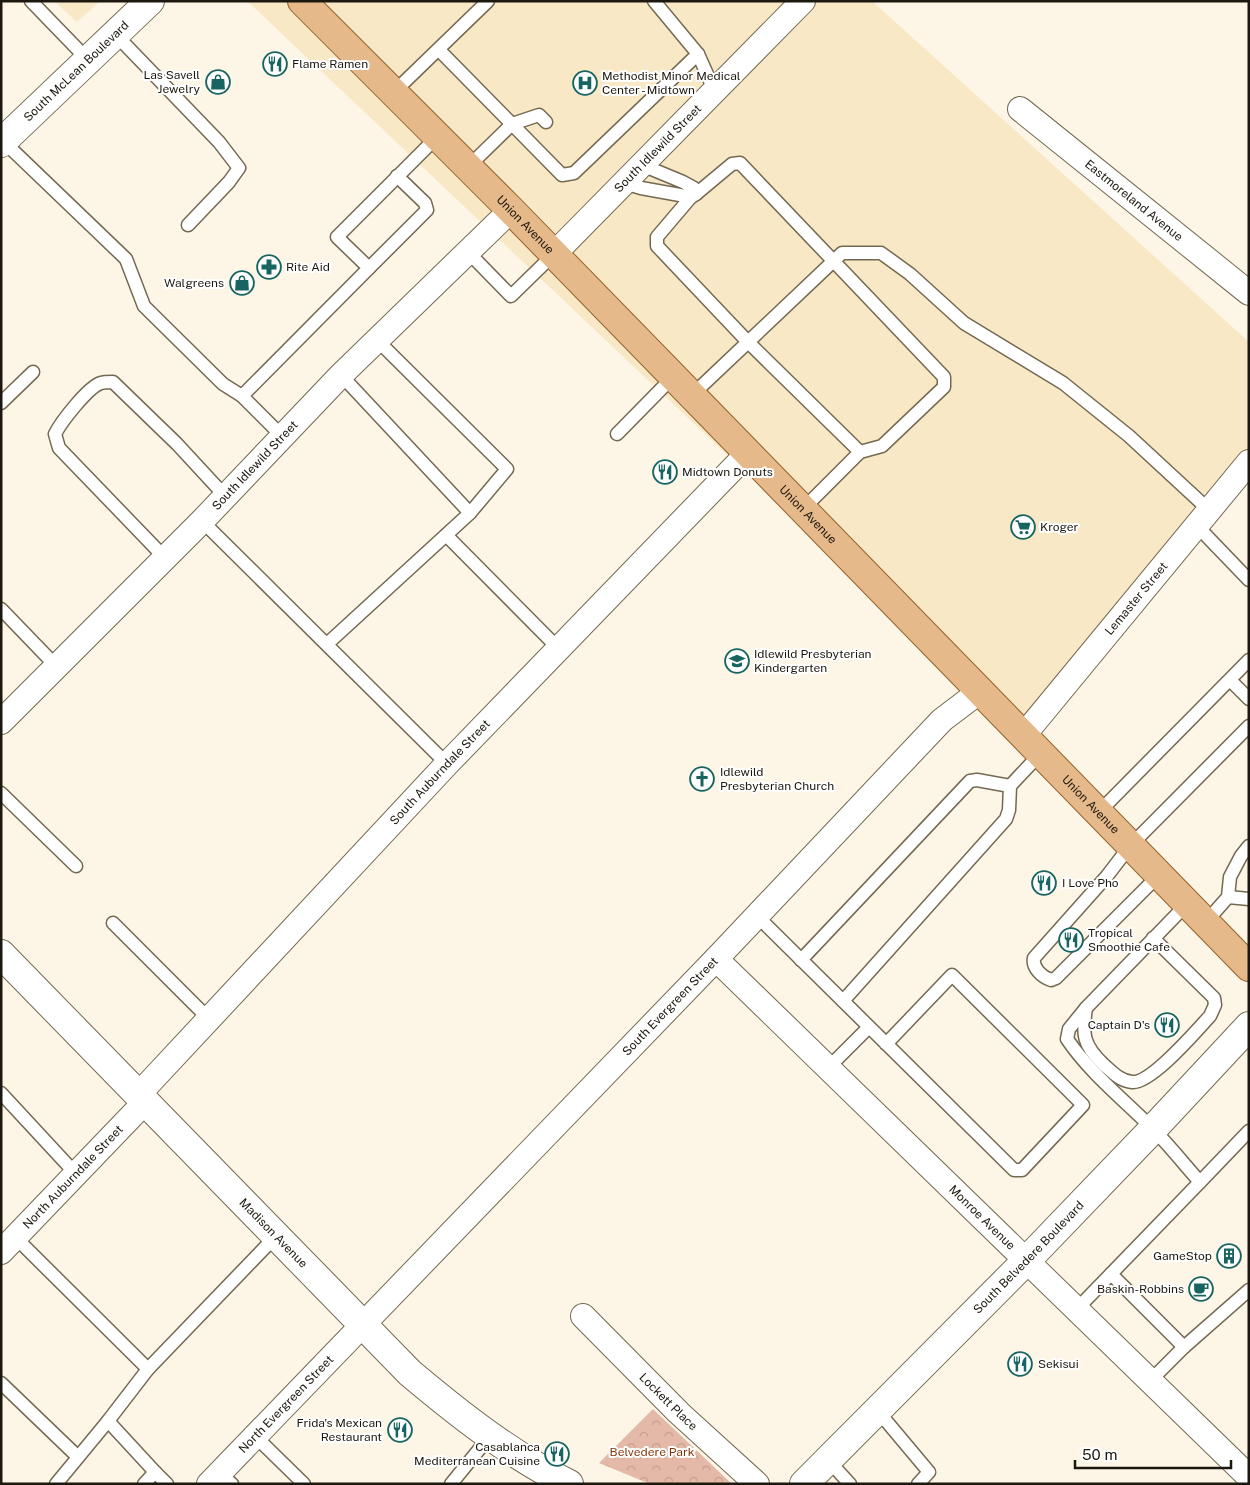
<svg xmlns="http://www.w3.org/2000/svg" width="1250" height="1485" font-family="'Public Sans',sans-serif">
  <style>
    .built { fill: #f8e8c6 }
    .park { fill: url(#park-crowns) }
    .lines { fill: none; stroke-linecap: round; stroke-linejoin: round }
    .lane-casing { stroke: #746951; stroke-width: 15 }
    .street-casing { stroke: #746951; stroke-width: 26 }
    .secondary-casing { stroke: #746951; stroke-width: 30 }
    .primary-casing { stroke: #94622c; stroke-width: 30 }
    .lane { stroke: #fff; stroke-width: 12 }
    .street { stroke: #fff; stroke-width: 24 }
    .secondary { stroke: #fff; stroke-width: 28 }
    .primary { stroke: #e5b989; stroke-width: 28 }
    .labels { text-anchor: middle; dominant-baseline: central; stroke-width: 4; stroke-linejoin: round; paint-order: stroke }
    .poi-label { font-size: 12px; fill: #1d180f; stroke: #fff; text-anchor: start }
    .street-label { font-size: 12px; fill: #1d180f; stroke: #fff }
    .park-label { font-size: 12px; fill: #88360b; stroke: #fff }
  </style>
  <defs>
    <pattern id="park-crowns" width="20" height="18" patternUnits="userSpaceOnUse" patternTransform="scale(1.25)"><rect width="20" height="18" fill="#e5b9a7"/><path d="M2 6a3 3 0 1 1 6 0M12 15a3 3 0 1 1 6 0" fill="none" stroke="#c49e8f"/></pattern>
  </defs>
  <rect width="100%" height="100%" fill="#fdf6e6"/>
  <g class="built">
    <polygon points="54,1 100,1 77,22"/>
    <polygon points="247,1 872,1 1249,342 1249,454 1019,731"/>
  </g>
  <polygon class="park" points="653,1409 732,1484 650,1484 599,1463"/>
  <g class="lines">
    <g class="lane-casing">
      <g id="lane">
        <polyline points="31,1 89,61"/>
        <polyline points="654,1 698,54 715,92"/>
        <polyline points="116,35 219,142 239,168 229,182 188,225"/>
        <polyline points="439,50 562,175 574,173 698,54"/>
        <polyline points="393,93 488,1"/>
        <polyline points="3,141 126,259 144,306 223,384 242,396"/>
        <polyline points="468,167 512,124 539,115 546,122"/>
        <polyline points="624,183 641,188 691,197 696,194 694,188 683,182 642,165"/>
        <polyline points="696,194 732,164 740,163 944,377 944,387 882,446 860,452"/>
        <polyline points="691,197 657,237 657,246 748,342 860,452 802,510"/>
        <polyline points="468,252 511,296 554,254"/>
        <polyline points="369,268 427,210 425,203 397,176"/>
        <polyline points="377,340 507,469 470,513"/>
        <polyline points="691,396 842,253 881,253 910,274 964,323 1063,383 1129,436 1209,510"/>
        <polyline points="1,403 33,372"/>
        <polyline points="617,434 673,377"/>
        <polyline points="283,437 242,396 369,268 337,237 437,137"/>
        <polyline points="202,521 447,764"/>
        <polyline points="1197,526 1249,580"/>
        <polyline points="446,535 559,649"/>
        <path d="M165,558L59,448L55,434C61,422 88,387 101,383C104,382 109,382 113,382L177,444L226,497"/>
        <polyline points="1,609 57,667"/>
        <polyline points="327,644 470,513 341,375"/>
        <polyline points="1230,680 1249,699"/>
        <polyline points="1,793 76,866"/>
        <polyline points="1098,813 1249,660"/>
        <path d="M1159,875L1056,978L1051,980C1042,977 1032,968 1034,958L1107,876L1130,846L1249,726"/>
        <polyline points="1228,897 1249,899"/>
        <polyline points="757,916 1014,1170 1022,1170 1083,1105 952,975 886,1044"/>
        <polyline points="113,923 209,1019"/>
        <polyline points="1205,923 1228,897 1230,877 1241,856 1249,846"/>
        <polyline points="801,960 970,781 977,780 1010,786"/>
        <polyline points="843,1001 1006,819 1009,810 1010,786 1040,754"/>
        <path d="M1086,1008C1082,1034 1083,1045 1103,1064C1112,1072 1120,1081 1132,1082C1151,1084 1196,1031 1210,1016L1215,1005L1214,998L1153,938"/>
        <polyline points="828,1068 869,1027"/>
        <polyline points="1,1093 76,1174"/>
        <polyline points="1200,1182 1249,1131"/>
        <polyline points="15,1237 148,1369 108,1421 155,1472"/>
        <polyline points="1111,1274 1184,1347"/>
        <path d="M1076,1310L1200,1182C1184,1164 1169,1145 1152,1128C1123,1099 1090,1073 1067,1039L1069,1029L1086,1008L1187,904"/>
        <polyline points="148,1369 276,1236"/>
        <polyline points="1150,1381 1184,1347 1249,1290"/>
        <polyline points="1,1383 78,1457"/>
        <polyline points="877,1410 929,1472 918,1484"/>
        <polyline points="255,1436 304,1484"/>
        <polyline points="828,1460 850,1484"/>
        <polyline points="219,1473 232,1484"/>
        <polyline points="56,1484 108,1421"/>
        <polyline points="144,1484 155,1472 167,1484"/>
        <polyline points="451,1484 490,1436"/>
      </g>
    </g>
    <g class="street-casing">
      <g id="street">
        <path id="s1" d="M1020,109L1249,293"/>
        <path id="s2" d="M554,254L803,1"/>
        <path id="s3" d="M1,722L202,521L341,375L511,210"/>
        <path id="s4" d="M1023,736L1249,462"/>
        <path id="s5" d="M716,959L1249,1477"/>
        <path id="s6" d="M138,1095L447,764L748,453"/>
        <path id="s7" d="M1,1252L145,1102"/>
        <path id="s8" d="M583,1316L679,1413L757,1484"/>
        <path id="s9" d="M209,1484L716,959L942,720L979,692"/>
      </g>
    </g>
    <g class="secondary-casing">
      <g id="secondary">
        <path id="s10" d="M1,143L150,1"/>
        <path id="s11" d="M1,954L410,1373C460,1415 511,1455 569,1484"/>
        <path id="s12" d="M804,1484L1027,1260L1153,1129L1249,1026"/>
      </g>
    </g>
    <g class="primary-casing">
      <g id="primary">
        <path id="s13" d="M302,1L511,210L1249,967"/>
      </g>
    </g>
    <use href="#lane" class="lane"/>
    <use href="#street" class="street"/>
    <use href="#secondary" class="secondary"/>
    <use href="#primary" class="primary"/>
  </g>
  <defs>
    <g id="restaurant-ring" transform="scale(1.25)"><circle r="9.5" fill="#fff" stroke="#176461" stroke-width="1.5"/><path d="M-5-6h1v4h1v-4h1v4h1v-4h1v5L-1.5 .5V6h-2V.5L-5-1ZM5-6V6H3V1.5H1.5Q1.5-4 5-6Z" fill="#176461"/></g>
    <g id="shop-ring" transform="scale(1.25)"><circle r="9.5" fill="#fff" stroke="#176461" stroke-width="1.5"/><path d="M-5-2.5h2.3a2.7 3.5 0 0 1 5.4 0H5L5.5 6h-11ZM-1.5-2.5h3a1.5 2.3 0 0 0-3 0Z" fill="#176461"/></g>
    <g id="hospital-ring" transform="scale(1.25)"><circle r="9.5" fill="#fff" stroke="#176461" stroke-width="1.5"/><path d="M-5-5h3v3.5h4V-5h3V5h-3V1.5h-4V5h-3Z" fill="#176461"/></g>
    <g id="pharmacy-ring" transform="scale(1.25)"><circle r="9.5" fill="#fff" stroke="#176461" stroke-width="1.5"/><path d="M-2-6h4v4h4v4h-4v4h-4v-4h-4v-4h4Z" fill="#176461"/></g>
    <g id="supermarket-ring" transform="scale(1.25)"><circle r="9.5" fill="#fff" stroke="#176461" stroke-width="1.5"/><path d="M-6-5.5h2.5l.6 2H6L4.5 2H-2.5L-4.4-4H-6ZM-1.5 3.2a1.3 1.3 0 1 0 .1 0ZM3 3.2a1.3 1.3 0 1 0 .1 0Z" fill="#176461"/></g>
    <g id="school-ring" transform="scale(1.25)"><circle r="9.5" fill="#fff" stroke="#176461" stroke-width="1.5"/><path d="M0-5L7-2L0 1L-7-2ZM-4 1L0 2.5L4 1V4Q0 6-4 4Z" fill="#176461"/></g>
    <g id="church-ring" transform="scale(1.25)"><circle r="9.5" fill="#fff" stroke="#176461" stroke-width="1.5"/><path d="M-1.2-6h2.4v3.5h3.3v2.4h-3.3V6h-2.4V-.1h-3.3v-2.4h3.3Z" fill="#176461"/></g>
    <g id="building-ring" transform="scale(1.25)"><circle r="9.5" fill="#fff" stroke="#176461" stroke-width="1.5"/><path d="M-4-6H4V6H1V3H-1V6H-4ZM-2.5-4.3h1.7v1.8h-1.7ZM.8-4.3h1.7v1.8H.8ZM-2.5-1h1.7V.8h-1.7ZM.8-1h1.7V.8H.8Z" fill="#176461"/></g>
    <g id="cafe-ring" transform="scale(1.25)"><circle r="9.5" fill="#fff" stroke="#176461" stroke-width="1.5"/><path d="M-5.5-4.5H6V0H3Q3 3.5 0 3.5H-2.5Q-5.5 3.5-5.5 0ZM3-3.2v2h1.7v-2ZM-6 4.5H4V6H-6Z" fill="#176461"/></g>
  </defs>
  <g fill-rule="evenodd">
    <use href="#restaurant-ring" x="275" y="64"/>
    <use href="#shop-ring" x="218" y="82"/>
    <use href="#hospital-ring" x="585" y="83"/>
    <use href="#pharmacy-ring" x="269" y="267"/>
    <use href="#shop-ring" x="242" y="283"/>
    <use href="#restaurant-ring" x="665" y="472"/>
    <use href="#supermarket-ring" x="1023" y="527"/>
    <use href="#school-ring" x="737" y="661"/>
    <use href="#church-ring" x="702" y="779"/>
    <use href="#restaurant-ring" x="1044" y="883"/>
    <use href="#restaurant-ring" x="1071" y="940"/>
    <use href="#restaurant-ring" x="1167" y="1025"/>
    <use href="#building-ring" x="1229" y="1256"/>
    <use href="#cafe-ring" x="1201" y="1289"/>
    <use href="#restaurant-ring" x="1020" y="1364"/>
    <use href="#restaurant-ring" x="400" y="1430"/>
    <use href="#restaurant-ring" x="557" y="1454"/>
  </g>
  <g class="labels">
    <g class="poi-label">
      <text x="292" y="64">Flame Ramen</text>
      <text x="200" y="75" text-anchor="end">Las Savell<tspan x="200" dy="14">Jewelry</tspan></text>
      <text x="602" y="76">Methodist Minor Medical<tspan x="602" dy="14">Center - Midtown</tspan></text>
      <text x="286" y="267">Rite Aid</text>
      <text x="224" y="283" text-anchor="end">Walgreens</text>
      <text x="682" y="472">Midtown Donuts</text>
      <text x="1040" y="527">Kroger</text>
      <text x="754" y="654">Idlewild Presbyterian<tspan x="754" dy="14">Kindergarten</tspan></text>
      <text x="720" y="772">Idlewild<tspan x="720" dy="14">Presbyterian Church</tspan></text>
      <text x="1062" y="883">I Love Pho</text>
      <text x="1088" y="933">Tropical<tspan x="1088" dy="14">Smoothie Cafe</tspan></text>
      <text x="1150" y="1025" text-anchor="end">Captain D's</text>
      <text x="1212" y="1256" text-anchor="end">GameStop</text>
      <text x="1184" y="1289" text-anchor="end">Baskin-Robbins</text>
      <text x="1038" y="1364">Sekisui</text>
      <text x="382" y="1423" text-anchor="end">Frida's Mexican<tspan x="382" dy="14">Restaurant</tspan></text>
      <text x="540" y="1447" text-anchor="end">Casablanca<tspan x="540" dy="14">Mediterranean Cuisine</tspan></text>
    </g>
    <g class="street-label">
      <text stroke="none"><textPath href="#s10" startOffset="104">South McLean Boulevard</textPath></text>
      <text stroke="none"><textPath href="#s2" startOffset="148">South Idlewild Street</textPath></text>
      <text stroke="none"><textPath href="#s1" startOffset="146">Eastmoreland Avenue</textPath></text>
      <text stroke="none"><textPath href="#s13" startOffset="316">Union Avenue</textPath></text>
      <text stroke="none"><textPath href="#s3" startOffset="361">South Idlewild Street</textPath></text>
      <text stroke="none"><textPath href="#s13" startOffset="721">Union Avenue</textPath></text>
      <text stroke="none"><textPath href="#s4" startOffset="178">Lemaster Street</textPath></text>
      <text stroke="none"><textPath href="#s6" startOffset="442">South Auburndale Street</textPath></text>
      <text stroke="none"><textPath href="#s13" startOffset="1126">Union Avenue</textPath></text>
      <text stroke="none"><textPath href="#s9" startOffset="664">South Evergreen Street</textPath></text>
      <text stroke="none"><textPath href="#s7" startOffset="104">North Auburndale Street</textPath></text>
      <text stroke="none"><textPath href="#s5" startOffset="371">Monroe Avenue</textPath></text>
      <text stroke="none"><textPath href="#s11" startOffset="390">Madison Avenue</textPath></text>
      <text stroke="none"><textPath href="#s12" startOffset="319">South Belvedere Boulevard</textPath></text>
      <text stroke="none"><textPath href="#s8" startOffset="121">Lockett Place</textPath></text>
      <text stroke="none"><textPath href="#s9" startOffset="111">North Evergreen Street</textPath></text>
    </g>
    <g class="park-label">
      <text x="652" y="1452">Belvedere Park</text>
    </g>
  </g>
  <rect width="1250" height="1485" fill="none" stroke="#1d180f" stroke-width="5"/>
  <path d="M1075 1460v8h156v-8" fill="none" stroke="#1d180f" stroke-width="2.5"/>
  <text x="1082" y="1460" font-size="15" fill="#1d180f" stroke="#ffffff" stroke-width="4" paint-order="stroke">50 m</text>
</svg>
